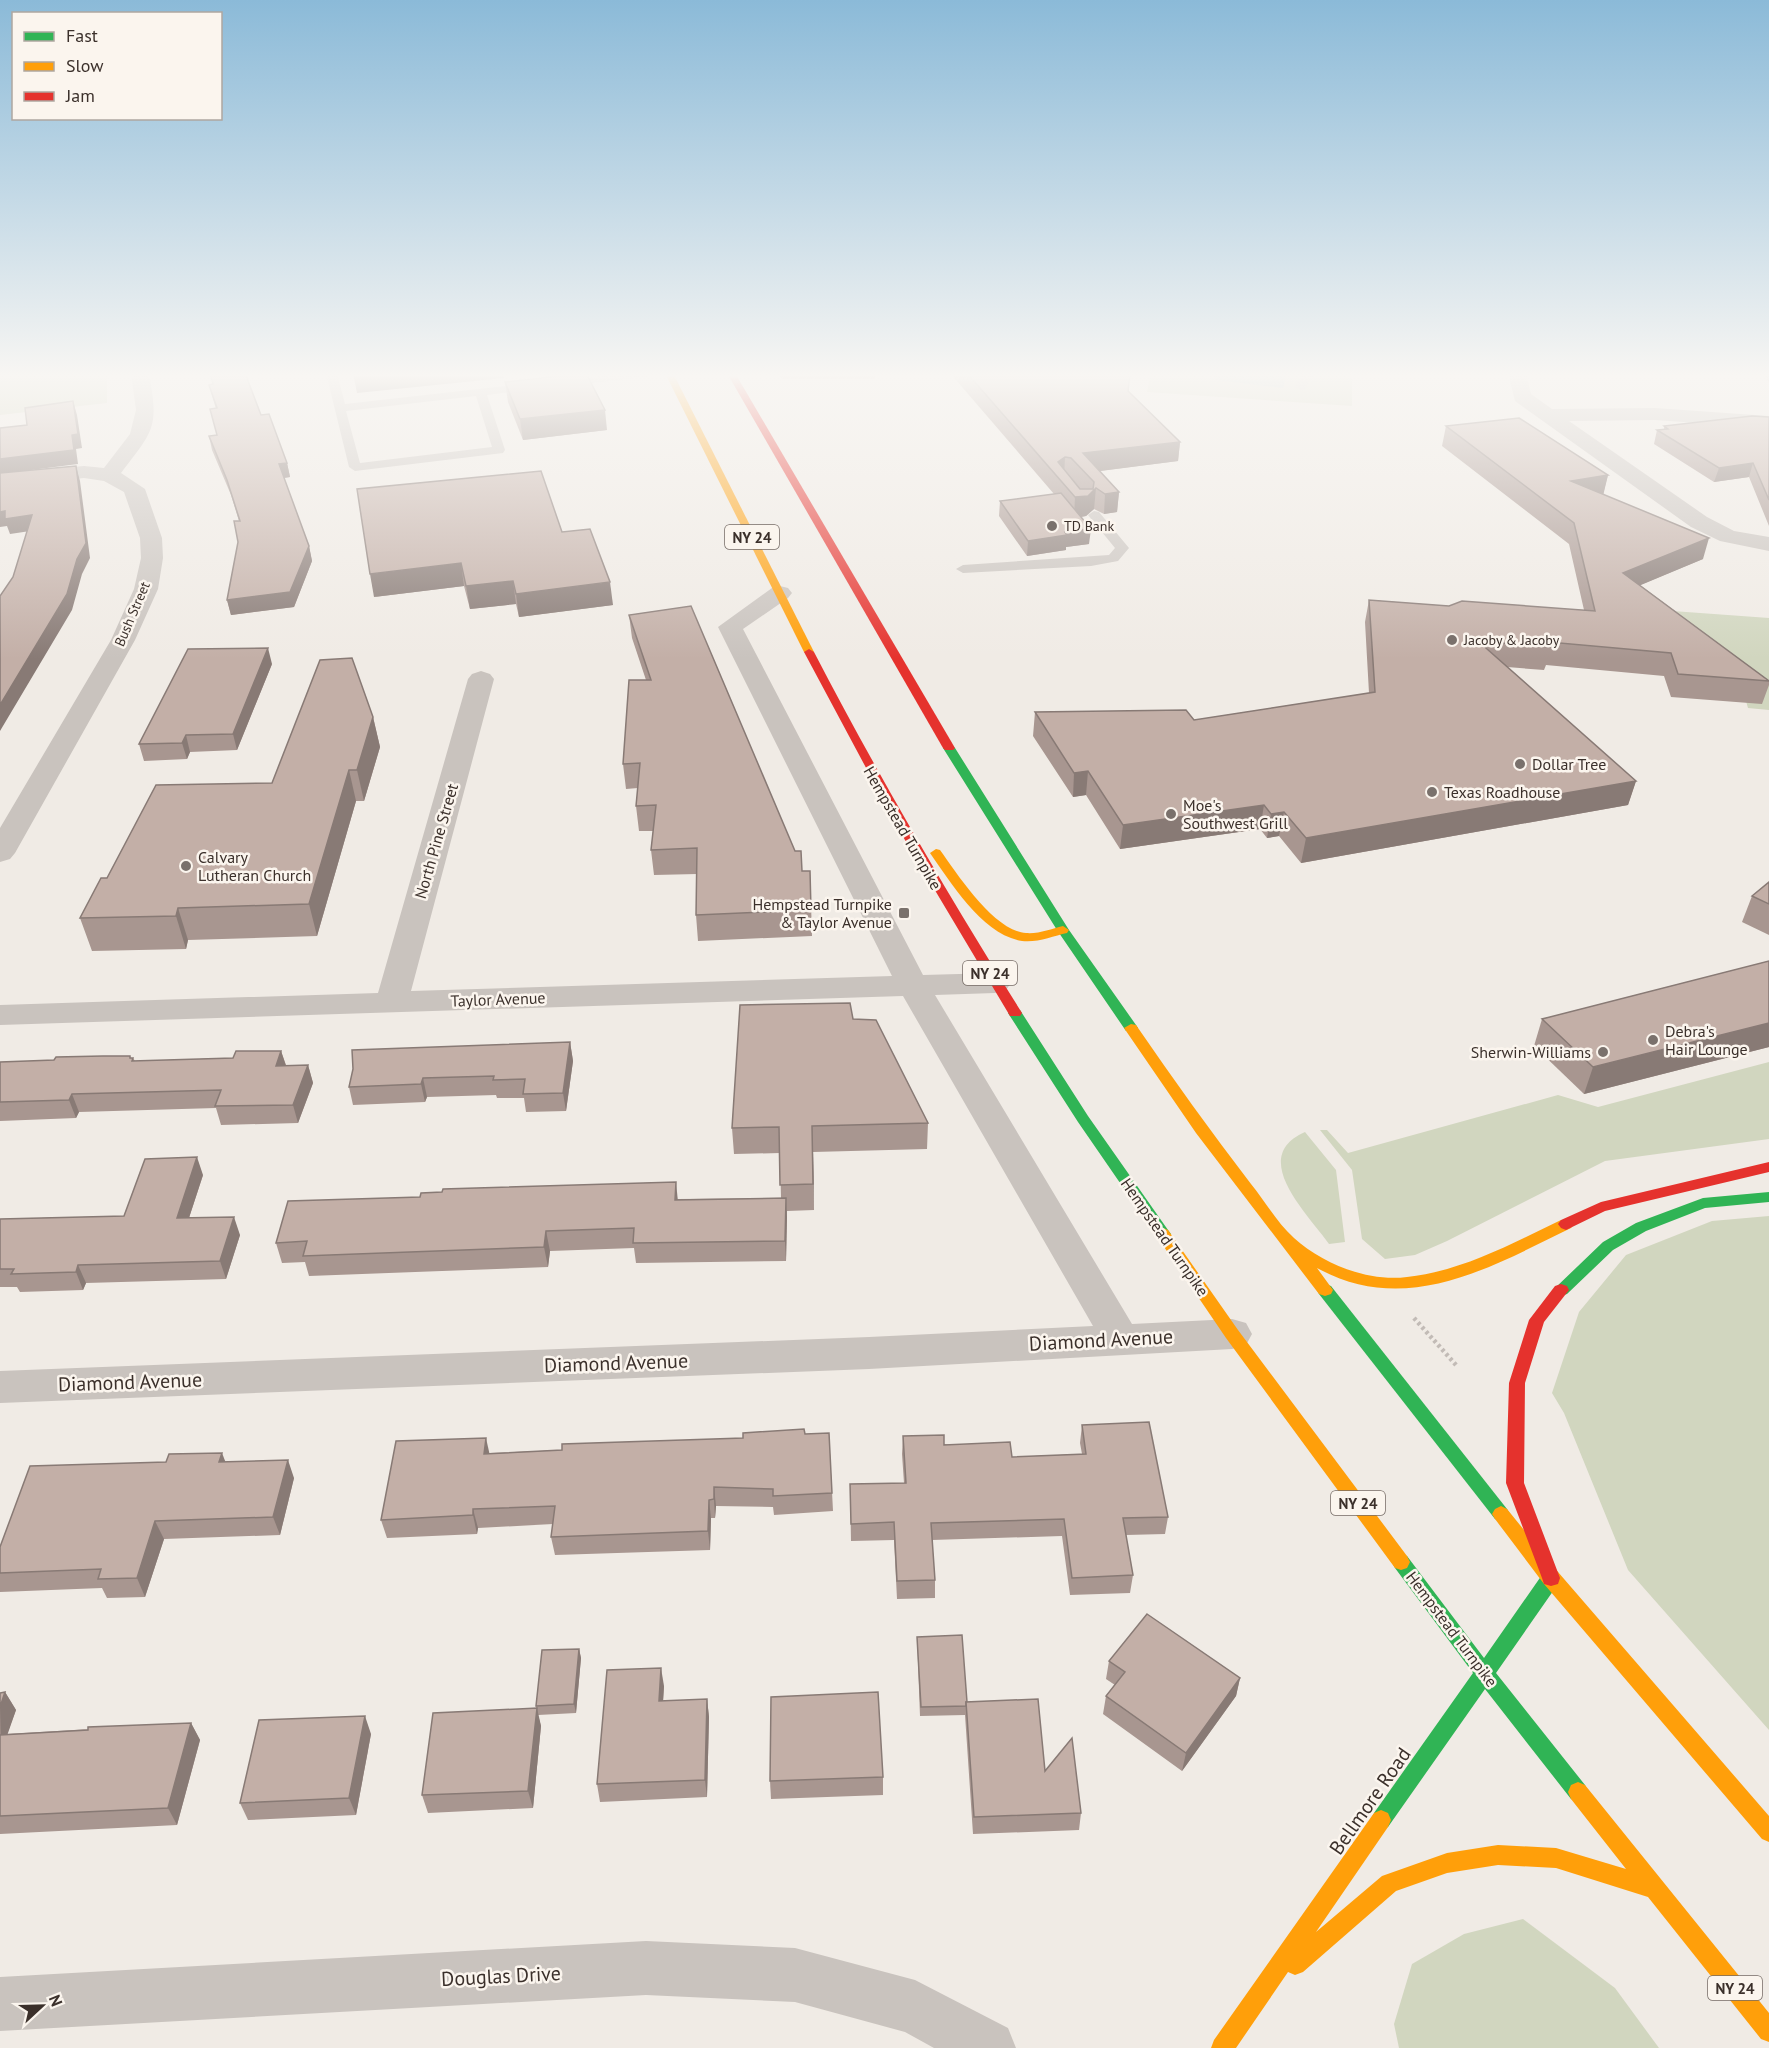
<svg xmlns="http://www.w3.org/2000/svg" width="1769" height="2048" font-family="'PT Sans',sans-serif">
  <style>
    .green { fill: #d1d6bf }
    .water { fill: #a1c2c1 }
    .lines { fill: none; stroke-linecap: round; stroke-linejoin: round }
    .path { stroke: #c2bbb6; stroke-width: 4.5; stroke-dasharray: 3 3; stroke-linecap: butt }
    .lane { fill: #c9c3be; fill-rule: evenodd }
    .street { fill: #c9c3be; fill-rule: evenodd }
    .fast { fill: #30b455; fill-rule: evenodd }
    .slow { fill: #ff9f0a; fill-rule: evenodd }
    .jam { fill: #e5322d; fill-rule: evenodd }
    .wall { fill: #a89690 }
    .shaded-wall { fill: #887a75 }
    .building { fill: #c3afa7; stroke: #887a75; stroke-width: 1.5; fill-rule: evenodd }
    .poi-dot { fill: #7a716c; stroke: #fbf5ee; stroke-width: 2 }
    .labels { text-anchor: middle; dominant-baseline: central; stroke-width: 5; stroke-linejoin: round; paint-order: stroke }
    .far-poi-label { font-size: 14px; fill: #3b302b; stroke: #fbf5ee; text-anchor: start }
    .far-street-label { font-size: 14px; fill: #3b302b; stroke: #fbf5ee }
    .shield { fill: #fbf5ee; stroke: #756b66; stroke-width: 1.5 }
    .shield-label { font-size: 15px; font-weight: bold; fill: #3b302b }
    .poi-label { font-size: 16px; fill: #3b302b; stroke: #fbf5ee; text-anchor: start }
    .street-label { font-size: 16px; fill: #3b302b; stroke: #fbf5ee }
    .near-street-label { font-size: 20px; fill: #3b302b; stroke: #fbf5ee }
  </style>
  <rect width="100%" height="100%" fill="#f0ebe5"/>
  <g class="green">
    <polygon points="0,373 107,373 107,403 0,415"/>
    <polygon points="1151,373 1352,373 1352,406 1147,392"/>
    <polygon points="1645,609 1769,618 1769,710 1748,708 1742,687"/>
    <polygon points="1769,1062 1769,1139 1605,1161 1447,1241 1415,1255 1385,1259 1362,1239 1352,1170 1320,1130 1327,1130 1348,1153 1558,1095 1598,1107"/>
    <path d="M1305,1132L1336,1170L1345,1242L1329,1244C1307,1213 1248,1157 1305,1132Z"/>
    <polygon points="1769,1216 1769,1730 1628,1570 1564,1413 1552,1393 1579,1312 1626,1255 1712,1221"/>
    <polygon points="1523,1919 1615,1988 1659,2048 1399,2048 1394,2024 1412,1964 1464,1934"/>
  </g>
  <polygon class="water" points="1212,373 1287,373 1283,388 1216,380"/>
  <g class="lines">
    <polyline class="path" points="1414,1318 1456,1365"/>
    <g class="lane">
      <path d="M326,373H337L345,404L533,383L539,386L533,389L487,395L505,450L503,453L355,471L349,467ZM476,396L492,447L360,463L346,411Z"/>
      <polygon points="626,373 658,373 652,376 566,386 560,383 566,380"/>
      <polygon points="1303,373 1314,373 1305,389 1301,390 1295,387"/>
      <polygon points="1094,511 1099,512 1129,548 1118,561 1091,566 963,573 956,569 963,565 1109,555 1115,548 1088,515"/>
    </g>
    <g class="street">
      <path d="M131,373H149C159,428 154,430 121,473L145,489L162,538L163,558L158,589L135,640L15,853L10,859L0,862V828L111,640L134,589L141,558L140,538L124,492L104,481L84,478L0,486V474L84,466L104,468L130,434L136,410Z"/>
      <polygon points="1508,373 1526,373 1531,394 1552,409 1655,408 1769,416 1769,428 1655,420 1569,421 1707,517 1734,531 1769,537 1769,551 1720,541 1691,527 1515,401"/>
      <polygon points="780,586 788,588 792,593 788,598 743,629 923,975 995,973 1006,976 1011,983 1006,990 995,993 935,995 1132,1324 1232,1319 1246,1323 1252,1334 1246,1345 1232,1349 869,1369 0,1403 0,1371 869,1337 1093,1326 903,996 0,1025 0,1005 378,993 468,679 472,674 481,671 490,674 494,679 411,991 892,976 718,627 772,588"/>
      <polygon points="646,1941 795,1948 915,1980 1008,2028 1016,2048 934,2048 905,2032 795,2002 646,1995 0,2031 0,1977"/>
    </g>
    <g class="fast">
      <polygon points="949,745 955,748 1069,930 1136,1025 1138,1028 1136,1031 1126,1031 1057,930 943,748"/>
      <polygon points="1015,1009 1020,1010 1088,1116 1168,1230 1171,1234 1168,1238 1158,1238 1078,1122 1008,1013"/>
      <polygon points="1769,1192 1769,1202 1705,1208 1646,1231 1613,1250 1567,1294 1561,1296 1555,1294 1553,1290 1603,1242 1636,1223 1703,1198"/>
      <polygon points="1325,1284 1331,1286 1507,1509 1510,1514 1507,1519 1501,1522 1495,1519 1319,1294 1317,1290 1319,1286"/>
      <polygon points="1401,1554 1407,1556 1484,1658 1544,1572 1551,1570 1558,1572 1560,1578 1558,1584 1496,1673 1585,1785 1588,1792 1585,1799 1578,1802 1571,1799 1485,1689 1388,1827 1381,1830 1374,1827 1371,1820 1374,1813 1473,1673 1395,1568 1392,1562 1395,1556"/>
    </g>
    <g class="slow">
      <polygon points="665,373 673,373 814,652 813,654 809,655 804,652"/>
      <path d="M936,849L940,850C958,875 994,931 1026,933C1039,934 1051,929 1063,926L1069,930L1067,933C1053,936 1037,943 1022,941C983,935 951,883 930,853Z"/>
      <path d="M1131,1024L1136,1025C1173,1079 1211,1132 1251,1184C1265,1201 1277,1223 1294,1238C1323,1264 1368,1282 1407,1277C1462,1271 1511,1244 1561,1220H1571L1574,1224L1571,1228C1489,1268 1406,1317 1317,1268L1333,1290L1331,1294L1325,1296L1319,1294L1196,1133L1124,1028Z"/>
      <polygon points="1163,1228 1168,1230 1238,1330 1407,1556 1410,1562 1407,1568 1401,1570 1395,1568 1226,1338 1158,1238 1155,1234 1158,1230"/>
      <polygon points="1501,1506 1507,1509 1558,1572 1769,1816 1769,1842 1762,1839 1544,1584 1495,1519 1492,1514 1495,1509"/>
      <polygon points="1578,1782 1585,1785 1769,2013 1769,2042 1761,2039 1648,1897 1556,1868 1498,1865 1447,1873 1396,1891 1303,1972 1295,1975 1288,1972 1236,2048 1211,2048 1214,2040 1374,1813 1381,1810 1388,1813 1391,1820 1388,1827 1316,1932 1382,1876 1447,1853 1498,1845 1556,1848 1626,1869 1571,1799 1568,1792 1571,1785"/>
    </g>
    <g class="jam">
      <polygon points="727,373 735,373 955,748 953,750 945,750 943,748"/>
      <path d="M809,649L814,652C878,775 948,895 1022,1013L1020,1016H1010L902,835L804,652Z"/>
      <polygon points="1769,1162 1769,1172 1605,1211 1566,1230 1561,1228 1558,1224 1561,1220 1601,1202"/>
      <polygon points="1561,1284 1567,1286 1569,1290 1544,1322 1525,1383 1524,1483 1560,1578 1558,1584 1551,1586 1544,1584 1542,1578 1506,1483 1509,1383 1529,1320 1555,1286"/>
    </g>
  </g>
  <g class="wall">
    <polygon points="777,373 875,373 875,379 782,379"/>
    <polygon points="950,373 1130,373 1128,392 1180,442 1178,461 1099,471 1119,492 1117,512 1104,514 1094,509 1086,516 1081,517 1089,544 1066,547 1066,550 1027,556 999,516 1000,501 1054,494"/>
    <polygon points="1764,373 1769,373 1769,382"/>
    <polygon points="505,382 607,430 523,440 508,402"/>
    <polygon points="209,385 261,415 287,463 290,477 284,478 309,546 312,561 294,607 231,615 227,600 238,542 239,521 231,495 212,450 209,436 217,435 210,409 216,409"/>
    <polygon points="1769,417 1769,526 1749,477 1714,482 1654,444 1657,430 1664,429 1664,426"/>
    <polygon points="1446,426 1608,475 1603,494 1703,559 1640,585 1769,681 1769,685 1762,704 1671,697 1664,676 1546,665 1544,670 1507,667 1636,781 1628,805 1301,863 1279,836 1267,838 1260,829 1120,849 1086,795 1073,797 1033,736 1035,712 1194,720 1369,693 1365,622 1369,600 1449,606 1584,610 1569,544 1442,446"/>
    <polygon points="562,532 613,605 519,617 516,604 470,609 464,586 374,597"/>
    <polygon points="629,615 802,871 810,871 812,936 698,941 696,915 697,874 654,875 651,850 653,831 639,831 636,806 638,788 626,789 623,764 646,680 632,638"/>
    <polygon points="272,664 237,750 190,752 187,759 144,761 139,744"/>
    <polygon points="373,717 380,747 364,801 356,801 317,936 188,940 186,949 92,951 80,918 107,878 272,783"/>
    <polygon points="1769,882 1769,935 1742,922 1752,896"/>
    <polygon points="1769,961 1769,1047 1584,1094 1534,1046 1542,1019"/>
    <polygon points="853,1019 928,1123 927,1149 813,1152 814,1210 787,1211 786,1261 636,1263 634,1248 550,1251 548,1267 309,1276 305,1262 282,1263 276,1243 678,1199 781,1198 780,1153 734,1154 732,1128"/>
    <polygon points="570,1042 573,1061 566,1111 526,1112 524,1098 497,1098 496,1095 427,1097 425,1102 353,1105 349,1087"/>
    <polygon points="281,1051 286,1065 308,1065 313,1083 298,1123 221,1125 216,1108 79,1112 76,1118 0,1121 0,1062 133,1058 135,1061 233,1058"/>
    <polygon points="203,1175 189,1218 240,1235 226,1279 86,1283 83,1290 20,1292 17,1287 0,1287 0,1219 124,1216"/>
    <polygon points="1082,1425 1168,1517 1165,1534 1126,1535 1133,1575 1130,1593 1070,1595 1062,1536 932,1540 935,1580 935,1598 897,1599 894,1540 851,1541 850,1484 904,1483 902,1454 903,1436 1012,1457 1082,1454 1080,1443"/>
    <polygon points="829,1433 833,1511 774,1515 773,1507 716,1506 715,1518 711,1518 710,1550 555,1555 551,1537 553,1524 478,1528 477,1534 387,1538 381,1520 490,1453 562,1450"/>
    <polygon points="225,1462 294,1478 280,1535 164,1539 145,1597 107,1598 102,1588 0,1592 0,1547"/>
    <polygon points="917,1637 967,1702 1045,1771 1081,1813 1079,1830 973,1834 965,1715 920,1716"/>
    <polygon points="579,1649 581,1658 576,1713 538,1715 541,1726 533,1808 428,1813 422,1795 536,1708 536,1706"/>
    <polygon points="1109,1661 1240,1678 1236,1696 1182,1771 1103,1714 1106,1696 1115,1685 1106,1679"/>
    <polygon points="664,1686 663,1701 707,1699 709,1717 707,1797 600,1802 597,1784"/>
    <polygon points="5,1692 16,1710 7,1734 191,1723 200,1740 177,1825 0,1834 0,1693"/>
    <polygon points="371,1734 356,1815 248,1820 240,1803"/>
    <polygon points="883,1777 883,1795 771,1799 770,1781"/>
  </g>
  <g class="shaded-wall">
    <polygon points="353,373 503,373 504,378 357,393"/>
    <polygon points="73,401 77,415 82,448 76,449 78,464 0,474 0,459 72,435"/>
    <polygon points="605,410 607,430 523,440 520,419"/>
    <polygon points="1180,442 1178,461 1085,473 1083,453"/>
    <polygon points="1065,457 1064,477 1058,462"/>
    <polygon points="287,463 290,477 283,478 279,464"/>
    <polygon points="1753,463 1749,477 1714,482 1719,468"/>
    <polygon points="76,466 80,481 90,558 82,574 72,610 0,731 0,705"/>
    <polygon points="1608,475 1603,496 1571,481"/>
    <polygon points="1096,488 1094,509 1086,516 1074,518 1075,497"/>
    <polygon points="1119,492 1117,512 1104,514 1105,494"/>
    <polygon points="5,511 32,515 37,530 10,534 7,526 0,527 0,512"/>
    <polygon points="1091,529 1089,544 1066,547 1066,550 1027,556 1028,541 1065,532"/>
    <polygon points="1709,538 1703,559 1617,595 1623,573"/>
    <polygon points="309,546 312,561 294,607 231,615 227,600"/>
    <polygon points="461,563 464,586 374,597 370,574"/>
    <polygon points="513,581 516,604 470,609 466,586"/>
    <polygon points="610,582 613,605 519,617 516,594"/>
    <polygon points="268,648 272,664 237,750 233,734"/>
    <polygon points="373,717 380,747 364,801 357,770"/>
    <polygon points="186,735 190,752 187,759 182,743"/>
    <polygon points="349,770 356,801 317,936 309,904"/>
    <polygon points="1088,771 1086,795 1073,797 1074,773"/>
    <polygon points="1636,781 1628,805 1301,863 1306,838"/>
    <polygon points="1264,805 1260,829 1120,849 1123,825"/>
    <polygon points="1284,812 1279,836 1267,838 1271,814"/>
    <polygon points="178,908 188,940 186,949 176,916"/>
    <polygon points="1769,1023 1769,1047 1584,1094 1593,1067"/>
    <polygon points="570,1042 573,1061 566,1111 563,1093"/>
    <polygon points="281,1051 287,1069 276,1066"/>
    <polygon points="308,1065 313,1083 298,1123 293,1105"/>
    <polygon points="423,1078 427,1097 425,1102 421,1084"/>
    <polygon points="72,1094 79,1112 76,1118 69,1100"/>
    <polygon points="812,1126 813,1152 814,1210 813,1184"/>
    <polygon points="197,1157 203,1175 183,1236 177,1218"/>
    <polygon points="676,1182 678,1202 675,1200"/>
    <polygon points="786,1198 787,1217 786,1261 785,1241"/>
    <polygon points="234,1217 240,1235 226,1279 220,1261"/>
    <polygon points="546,1231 550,1251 548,1267 544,1247"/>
    <polygon points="78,1265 86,1283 83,1290 76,1272"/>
    <polygon points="486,1438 490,1456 484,1454"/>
    <polygon points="222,1453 229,1471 219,1462"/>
    <polygon points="288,1460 294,1478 280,1535 273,1517"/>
    <polygon points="714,1487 716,1506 715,1518 714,1499"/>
    <polygon points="709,1500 711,1518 710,1550 708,1531"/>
    <polygon points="473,1509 478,1528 477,1534 473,1515"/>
    <polygon points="155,1521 164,1539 145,1597 137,1578"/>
    <polygon points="579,1649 581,1658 576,1713 574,1704"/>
    <polygon points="661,1668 664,1686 662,1719 659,1701"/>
    <polygon points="1240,1678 1236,1696 1182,1771 1186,1753"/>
    <polygon points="5,1692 16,1710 1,1753 0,1707"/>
    <polygon points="707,1699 709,1717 707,1797 705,1780"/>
    <polygon points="537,1708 541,1726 533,1808 528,1791"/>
    <polygon points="365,1716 371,1734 356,1815 349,1798"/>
    <polygon points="191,1723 200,1740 177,1825 168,1808"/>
  </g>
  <g class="building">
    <polygon points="210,373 245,373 261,415 269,414 287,463 279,464 309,546 290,592 227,600 238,542 234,521 240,521 227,480 209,436 217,435 210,409 217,408 209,385 213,384"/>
    <polygon points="586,373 605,410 520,419 505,382"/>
    <path d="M967,373H1130L1128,391L1180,442L1083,453L1119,492L1105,494L1096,488L1088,496L1075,497ZM1065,457L1071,458L1094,482L1093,489H1080L1058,462Z"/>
    <polygon points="73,401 78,434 72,435 74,450 0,459 0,428 27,425 25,408"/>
    <polygon points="1752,416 1769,417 1769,500 1753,463 1719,468 1657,430 1668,429 1664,426"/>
    <polygon points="1519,418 1608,475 1571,481 1709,538 1623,573 1769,681 1678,674 1671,653 1549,642 1550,647 1478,641 1636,781 1306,838 1284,812 1271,814 1264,805 1123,825 1088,771 1074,773 1035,712 1186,710 1194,720 1375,692 1369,600 1449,606 1462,601 1595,611 1574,523 1446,426"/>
    <polygon points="76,466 86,543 77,559 67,594 0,705 0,596 13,577 32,515 5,519 5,511 0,512 0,473"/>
    <polygon points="541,471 562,532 590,529 610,582 516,594 513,581 466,586 461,563 370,574 357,489"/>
    <polygon points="1061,493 1091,529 1065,532 1067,535 1028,541 1000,501"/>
    <polygon points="691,606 795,851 801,851 802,871 810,871 811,910 696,915 697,848 651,850 656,805 636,806 640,763 623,764 629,680 651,680 629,615"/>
    <polygon points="268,648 233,734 186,735 182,743 139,744 188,649"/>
    <polygon points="352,658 373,717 357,770 349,770 309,904 178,908 176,916 80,918 101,878 107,878 156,785 272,783 320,660"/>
    <polygon points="1769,882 1769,904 1752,896"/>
    <polygon points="1769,961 1769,1023 1593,1067 1542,1019"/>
    <polygon points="850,1003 853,1019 876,1020 928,1123 812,1126 813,1184 780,1185 779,1127 732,1128 740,1005"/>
    <polygon points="570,1042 563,1093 523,1094 525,1079 493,1080 494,1076 423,1078 421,1084 349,1087 353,1069 352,1050"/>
    <polygon points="236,1051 281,1051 276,1066 308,1065 293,1105 215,1106 221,1090 72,1094 69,1100 0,1102 0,1062 54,1060 56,1057 103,1056 130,1056 130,1058 133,1058 132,1061 233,1058"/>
    <polygon points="197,1157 177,1218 234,1217 220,1261 78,1265 76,1272 11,1274 14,1269 0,1269 0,1219 124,1216 145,1159"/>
    <polygon points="676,1182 675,1200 786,1198 785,1241 633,1243 634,1228 546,1231 544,1247 303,1256 307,1241 276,1243 288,1201 420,1197 421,1193 442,1192 443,1189"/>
    <polygon points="1149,1422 1168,1517 1123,1518 1133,1575 1072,1578 1064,1519 931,1523 935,1580 897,1581 894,1522 851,1524 850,1484 906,1483 903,1436 944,1435 944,1445 1010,1442 1012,1457 1086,1454 1082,1425"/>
    <polygon points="804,1429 805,1434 829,1433 832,1493 773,1496 773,1489 714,1487 714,1499 709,1500 708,1531 551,1537 555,1506 473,1509 473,1515 381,1520 396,1441 486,1438 484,1454 562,1450 562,1444 743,1438 743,1433"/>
    <polygon points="222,1453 219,1462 288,1460 273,1517 155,1521 137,1578 98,1579 101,1569 0,1573 0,1547 30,1466 166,1462 169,1454"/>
    <polygon points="1147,1614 1240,1678 1186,1753 1106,1696 1125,1672 1109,1661"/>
    <polygon points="962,1635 967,1702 966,1702 966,1706 921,1707 917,1637"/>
    <polygon points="579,1649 574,1704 536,1706 542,1650"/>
    <polygon points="661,1668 659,1701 707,1699 705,1780 597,1784 607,1670"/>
    <polygon points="5,1692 0,1707 0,1693"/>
    <polygon points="878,1692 883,1777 770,1781 771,1697"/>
    <polygon points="1038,1699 1045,1771 1072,1738 1081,1813 974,1817 966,1702"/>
    <polygon points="537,1708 528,1791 422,1795 433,1713"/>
    <polygon points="365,1716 349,1798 240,1803 259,1720"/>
    <polygon points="191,1723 168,1808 0,1816 0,1735 88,1730 88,1727"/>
  </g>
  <linearGradient id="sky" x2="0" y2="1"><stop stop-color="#8bbad8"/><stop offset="0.57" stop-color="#f8f6f3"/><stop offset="1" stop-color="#f8f6f3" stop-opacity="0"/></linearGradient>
  <rect width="1769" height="659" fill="url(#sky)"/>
  <g class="poi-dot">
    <circle cx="1052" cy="526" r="6"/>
    <circle cx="1452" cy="640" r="6"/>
    <circle cx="1520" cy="764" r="6"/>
    <circle cx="1432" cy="792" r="6"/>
    <circle cx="1171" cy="814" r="6"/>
    <circle cx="186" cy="866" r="6"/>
    <rect x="898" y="907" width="12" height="12" rx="3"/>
    <circle cx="1653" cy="1040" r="6"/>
    <circle cx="1603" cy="1052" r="6"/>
  </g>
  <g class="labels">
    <g class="far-poi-label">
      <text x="1064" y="526">TD Bank</text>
      <text x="1464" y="640">Jacoby &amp; Jacoby</text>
    </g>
    <g class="far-street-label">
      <text transform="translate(132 614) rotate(-67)">Bush Street</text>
    </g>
    <g class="shield">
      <rect x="725" y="525" width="54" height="24" rx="4.5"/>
      <rect x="963" y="961" width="54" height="24" rx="4.5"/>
      <rect x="1331" y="1491" width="54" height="24" rx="4.5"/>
      <rect x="1708" y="1976" width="54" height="24" rx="4.5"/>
    </g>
    <g class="shield-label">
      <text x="752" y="537">NY 24</text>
      <text x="990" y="973">NY 24</text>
      <text x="1358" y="1503">NY 24</text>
      <text x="1735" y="1988">NY 24</text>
    </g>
    <g class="poi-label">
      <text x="1532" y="764">Dollar Tree</text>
      <text x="1444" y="792">Texas Roadhouse</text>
      <text x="1183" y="805">Moe's<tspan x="1183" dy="18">Southwest Grill</tspan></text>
      <text x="198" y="857">Calvary<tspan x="198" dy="18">Lutheran Church</tspan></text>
      <text x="892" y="904" text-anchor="end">Hempstead Turnpike<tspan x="892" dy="18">&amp; Taylor Avenue</tspan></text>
      <text x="1665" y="1031">Debra's<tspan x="1665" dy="18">Hair Lounge</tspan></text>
      <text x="1591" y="1052" text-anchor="end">Sherwin-Williams</text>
    </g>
    <g class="street-label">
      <text transform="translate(903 828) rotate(60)">Hempstead Turnpike</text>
      <text transform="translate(436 841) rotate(-74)">North Pine Street</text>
      <text transform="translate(498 999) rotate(-2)">Taylor Avenue</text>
      <text transform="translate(1165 1237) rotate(55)">Hempstead Turnpike</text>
      <text transform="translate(1452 1629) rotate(53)">Hempstead Turnpike</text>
    </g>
    <g class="near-street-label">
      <text transform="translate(1101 1340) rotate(-3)">Diamond Avenue</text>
      <text transform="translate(616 1363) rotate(-2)">Diamond Avenue</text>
      <text transform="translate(130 1382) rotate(-2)">Diamond Avenue</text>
      <text transform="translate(1370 1801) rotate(-55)">Bellmore Road</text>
      <text transform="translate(501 1976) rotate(-3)">Douglas Drive</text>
    </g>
  </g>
  <rect x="12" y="12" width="210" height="108" fill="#fbf5ee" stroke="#aea6a0" stroke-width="1.5"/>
  <rect x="24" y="32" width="30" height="9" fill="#30b455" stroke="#aea6a0" stroke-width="1.5"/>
  <text x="66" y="42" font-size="18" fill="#3b302b">Fast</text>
  <rect x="24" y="62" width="30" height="9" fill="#ff9f0a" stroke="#aea6a0" stroke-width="1.5"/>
  <text x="66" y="72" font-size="18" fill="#3b302b">Slow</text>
  <rect x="24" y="92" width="30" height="9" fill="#e5322d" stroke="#aea6a0" stroke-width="1.5"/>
  <text x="66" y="102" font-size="18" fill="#3b302b">Jam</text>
  <g transform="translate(42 2006) rotate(68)" stroke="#fbf5ee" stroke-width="4.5" paint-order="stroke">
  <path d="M0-4.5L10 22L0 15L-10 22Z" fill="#3b302b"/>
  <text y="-9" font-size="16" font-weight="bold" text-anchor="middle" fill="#3b302b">N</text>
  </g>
</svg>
